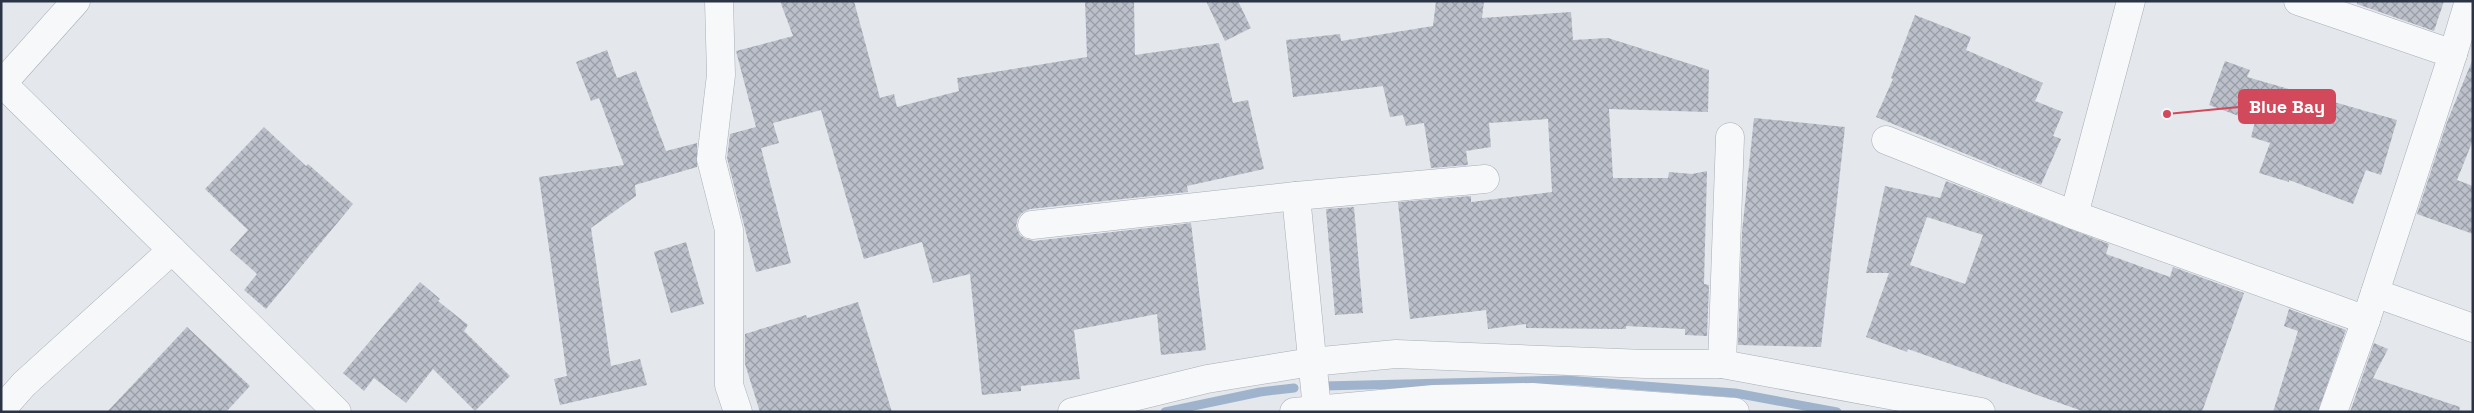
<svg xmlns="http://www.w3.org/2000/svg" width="2474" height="413" font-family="'Space Grotesk',sans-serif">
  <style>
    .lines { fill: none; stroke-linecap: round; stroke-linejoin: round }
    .stream { stroke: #9fb4cc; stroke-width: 9 }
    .building { fill: url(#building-cross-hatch); fill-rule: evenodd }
    .minor-casing { stroke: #a9aeb7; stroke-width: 29 }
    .minor { stroke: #f7f8fa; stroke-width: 28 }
    .leader { fill: none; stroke: #d1495b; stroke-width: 2 }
    .callout-dot { fill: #d1495b; stroke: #f4f6f9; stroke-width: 2 }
    .callout { fill: #d1495b; stroke: #d1495b; stroke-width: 2 }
    .callout-label { font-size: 18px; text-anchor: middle; font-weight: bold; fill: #fff }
  </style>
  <defs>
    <pattern id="building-cross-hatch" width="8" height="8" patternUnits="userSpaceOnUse" patternTransform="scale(1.25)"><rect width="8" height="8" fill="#bbc0ca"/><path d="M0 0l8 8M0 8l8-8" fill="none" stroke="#989da6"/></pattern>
  </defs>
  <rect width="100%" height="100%" fill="#e4e7ec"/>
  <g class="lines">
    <g class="stream">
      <polyline points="1324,386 1566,380 1735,393 1837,412"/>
      <polyline points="1165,412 1260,392 1294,388"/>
    </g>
  </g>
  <g class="building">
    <polygon points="780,1 854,1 880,98 894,94 897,107 959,91 957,78 1087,57 1085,1 1134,1 1135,55 1219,43 1233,103 1248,100 1264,169 1187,186 1188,192 1030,209 1022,213 1018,218 1016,226 1020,235 1026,239 1034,241 1191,223 1206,350 1161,355 1157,314 1074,330 1080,379 1021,386 1021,391 982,395 970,274 933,283 922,242 864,259 821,110 773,123 779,143 761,148 791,263 756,272 727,158 730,134 756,127 736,51 793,36"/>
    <polygon points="1206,1 1238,1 1251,28 1225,41"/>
    <polygon points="1436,1 1484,1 1482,18 1571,12 1573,40 1608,38 1709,70 1708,112 1609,109 1613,178 1668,178 1669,172 1692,174 1707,171 1704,284 1709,285 1707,336 1685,335 1685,329 1626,326 1626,329 1526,328 1526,324 1488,329 1486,310 1410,319 1398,202 1471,196 1471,202 1552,192 1548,119 1489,123 1491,147 1466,151 1468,165 1431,168 1424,123 1406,126 1403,115 1390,117 1383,86 1293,97 1286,40 1340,34 1341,41 1433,26"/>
    <polygon points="2357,1 2444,1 2434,31 2357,4"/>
    <polygon points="1915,15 1971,37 1966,50 2043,83 2035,101 2063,112 2053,136 2061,139 2041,185 1876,117 1893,79 1891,78"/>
    <polygon points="607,50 617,78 636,71 666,151 697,143 697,167 635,185 636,196 591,228 611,366 640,359 647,385 560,405 554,379 567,376 539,177 624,165 599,98 591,101 576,62"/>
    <polygon points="2225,61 2250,70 2247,77 2397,120 2381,175 2366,170 2353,204 2289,180 2289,182 2259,173 2270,143 2251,137 2255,122 2209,105"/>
    <polygon points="2472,61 2473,140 2457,180 2473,186 2473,234 2417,214 2447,122"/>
    <polygon points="1754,118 1845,127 1821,347 1738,345 1742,232"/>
    <polygon points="264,127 306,166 308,164 353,204 266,309 244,290 257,274 230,250 248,230 205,189"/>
    <path d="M1946,181L2109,244L2106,254L2170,277L2173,267L2244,293L2202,412H2085L1908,349L1907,352L1866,337L1889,273H1866L1885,186L1940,198ZM1927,217L1983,235L1965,284L1910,265Z"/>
    <polygon points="1354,207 1363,313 1335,315 1326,209"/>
    <polygon points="686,242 704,304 671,313 654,252"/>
    <polygon points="420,282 440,299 438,301 468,325 464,331 510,376 475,411 433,369 406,403 374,378 364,391 343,373"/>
    <polygon points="858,302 892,412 760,412 745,364 745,334 806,315 807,318"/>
    <polygon points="2289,309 2346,330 2318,412 2273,412 2298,331 2284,326"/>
    <polygon points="187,327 250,386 226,412 107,412"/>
    <polygon points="2374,343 2388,349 2373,378 2460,407 2459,412 2350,412"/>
  </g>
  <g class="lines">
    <g class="minor-casing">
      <g id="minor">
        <polyline points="719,1 721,75 711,159 729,230 729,385 738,412"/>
        <polyline points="2298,1 2453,54 2366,320 2333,412"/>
        <polyline points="2453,54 2469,1"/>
        <polyline points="3,84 337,412"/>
        <polyline points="1,85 76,1"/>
        <polyline points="1886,140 2074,215 2366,320"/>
        <polyline points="1296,196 1317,409"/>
        <polyline points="2074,215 2131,1"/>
        <polyline points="1032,225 1296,196 1485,179"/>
        <polyline points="2375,293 2473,328"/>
        <polyline points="1722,364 1730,137"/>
        <polyline points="1,410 24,384 172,250"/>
        <polyline points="1072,412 1207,379 1311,362 1396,354 1645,364 1722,364 1981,412"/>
        <polyline points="1294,412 1434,399 1532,397 1735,412"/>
      </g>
    </g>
    <use href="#minor" class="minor"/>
  </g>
  <path class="leader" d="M2167 114L2239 107"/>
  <circle class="callout-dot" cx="2167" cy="114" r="5"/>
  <rect class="callout" x="2239" y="90" width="96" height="33" rx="5"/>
  <g class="callout-label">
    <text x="2287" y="113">Blue Bay</text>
  </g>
  <rect width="2474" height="413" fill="none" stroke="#2b3445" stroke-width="5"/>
</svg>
